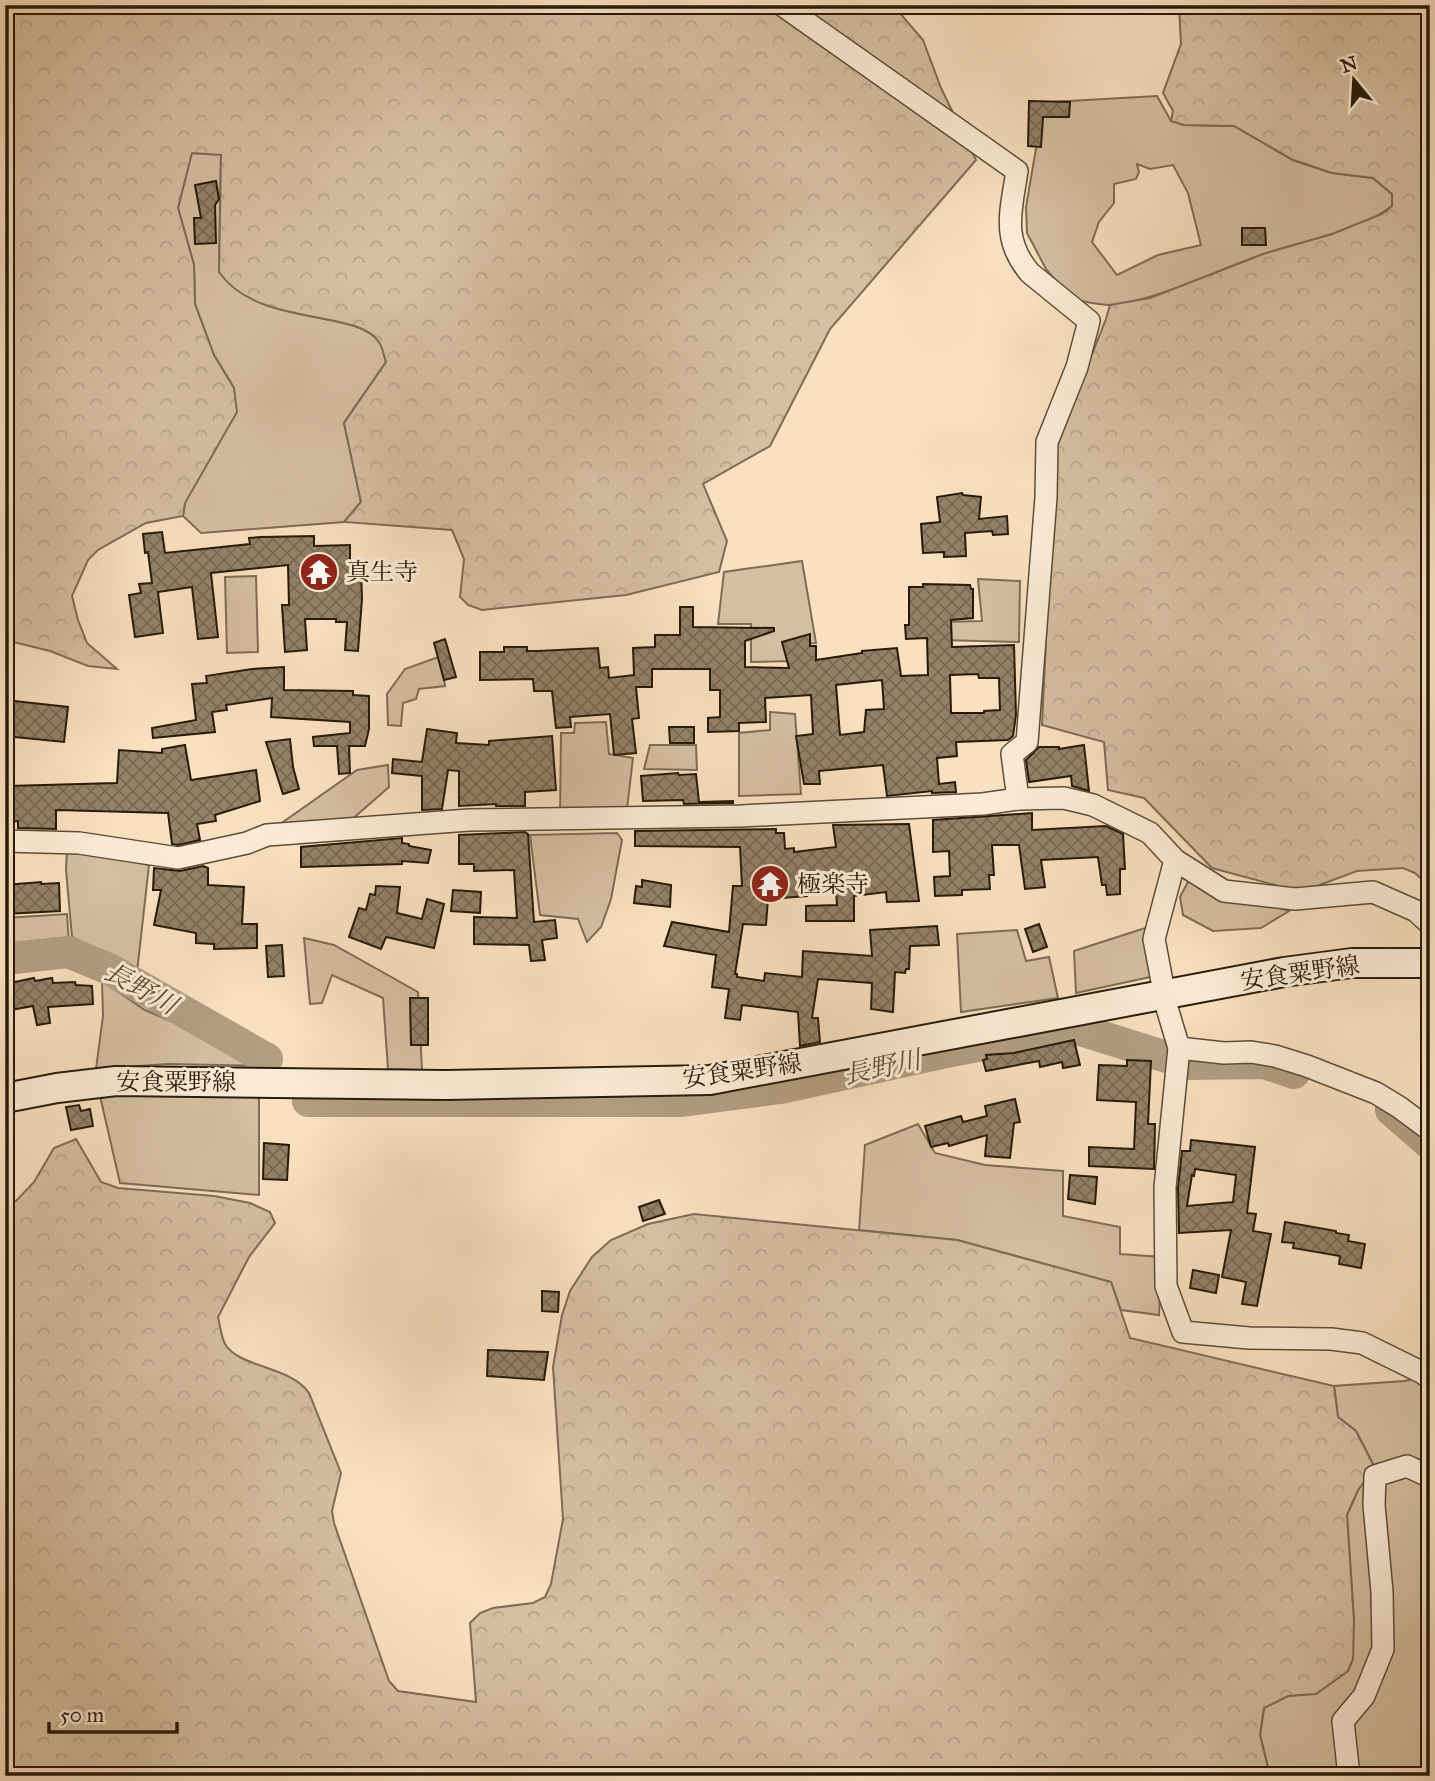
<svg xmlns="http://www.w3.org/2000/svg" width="1435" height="1781" font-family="'IM FELL Great Primer','Noto Serif JP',serif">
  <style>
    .grass { fill: #d5bea1; stroke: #7e6c54; stroke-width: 2; fill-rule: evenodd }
    .forest { fill: url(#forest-crowns); stroke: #7e6c54; stroke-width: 2 }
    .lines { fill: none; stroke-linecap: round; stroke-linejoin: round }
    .river { stroke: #b29d81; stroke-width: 32 }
    .building { fill: url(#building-cross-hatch); stroke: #271a08; stroke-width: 2; fill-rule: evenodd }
    .street-casing { stroke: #5c4c36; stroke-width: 24 }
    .secondary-casing { stroke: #271a08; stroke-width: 32 }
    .street { stroke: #fbebd6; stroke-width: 21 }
    .secondary { stroke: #fbebd6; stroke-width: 28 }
    .labels { text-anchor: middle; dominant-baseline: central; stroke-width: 6; stroke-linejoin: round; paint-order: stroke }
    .poi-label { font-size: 24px; fill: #271a08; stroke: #fbebd6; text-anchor: start }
    .street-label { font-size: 24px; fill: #271a08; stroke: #fbebd6 }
    .water-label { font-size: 26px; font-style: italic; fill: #5f4e38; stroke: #fbebd6 }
  </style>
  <defs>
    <pattern id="forest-crowns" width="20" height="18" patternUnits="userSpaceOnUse" patternTransform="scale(1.75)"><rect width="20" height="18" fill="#d5bea1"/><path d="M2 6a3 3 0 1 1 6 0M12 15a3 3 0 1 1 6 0" fill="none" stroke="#b7a389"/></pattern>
    <pattern id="building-cross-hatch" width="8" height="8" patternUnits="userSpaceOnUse" patternTransform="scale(1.75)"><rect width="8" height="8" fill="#948168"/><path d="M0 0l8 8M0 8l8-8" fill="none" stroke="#796954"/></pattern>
  </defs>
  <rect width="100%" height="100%" fill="#f9e0c0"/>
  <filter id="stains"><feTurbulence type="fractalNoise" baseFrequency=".00286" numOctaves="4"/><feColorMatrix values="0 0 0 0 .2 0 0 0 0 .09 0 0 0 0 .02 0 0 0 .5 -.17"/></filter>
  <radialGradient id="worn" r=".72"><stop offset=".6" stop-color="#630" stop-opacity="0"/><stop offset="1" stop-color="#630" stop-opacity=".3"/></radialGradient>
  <g class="grass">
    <path d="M1157,96L1171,121L1184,125L1234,126L1293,160L1332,173L1373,178L1392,194V206C1357,233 1308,239 1267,253C1215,270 1168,297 1114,305C1100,306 1084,301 1071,299L1046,269L1027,233L1026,207L1039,131L1034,103ZM1137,164L1150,169L1173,165L1188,193L1201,245L1158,255L1117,275L1092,242L1099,222L1114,203V184L1136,179L1139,172Z"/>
    <path d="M191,153L221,154L219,271C258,328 356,308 379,342C383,347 384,356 386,362L344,423L361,502L344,522L201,533L183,516L185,503L234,388L214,355L195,304L194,265L178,208Z"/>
    <polygon points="802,561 816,643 790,644 793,661 751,662 751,624 718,624 724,572"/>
    <polygon points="256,576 258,652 227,653 225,577"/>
    <polygon points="978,579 1020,581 1019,642 940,640 940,622 982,621"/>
    <polygon points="441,656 445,686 419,689 416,699 403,703 401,726 388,725 387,694 405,669"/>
    <polygon points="770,712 795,714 801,794 739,796 739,733 770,730"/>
    <polygon points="606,722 609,754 633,758 626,817 560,817 561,733 574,733 575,723"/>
    <polygon points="650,745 696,745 697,770 644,769"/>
    <polygon points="388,765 389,787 350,821 276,827 357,770"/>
    <polygon points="617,833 622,840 611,899 601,927 587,942 578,919 540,915 530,835"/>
    <polygon points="67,849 149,865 137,972 72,937 66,870"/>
    <polygon points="1189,880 1289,911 1261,928 1213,931 1183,915 1180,897"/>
    <polygon points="67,914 69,944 5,949 5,918"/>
    <polygon points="1145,928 1155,976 1076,993 1074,951"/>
    <polygon points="1017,930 1026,961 1049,957 1058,998 961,1012 957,934"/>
    <polygon points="304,938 334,945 418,992 422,1070 388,1069 383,998 332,975 322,1003 310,1004"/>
    <polygon points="102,981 145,1010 175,1023 217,1034 266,1066 168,1064 96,1069 103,1016"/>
    <polygon points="259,1093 259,1195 120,1183 100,1096"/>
    <polygon points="918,1124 935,1153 985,1165 1063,1171 1063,1216 1120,1227 1120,1254 1162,1257 1159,1315 1121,1310 1111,1282 957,1240 859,1230 865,1145"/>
    <polygon points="1430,1376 1430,1776 1270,1776 1260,1735 1264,1708 1288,1696 1316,1693 1354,1621 1347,1515 1358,1490 1375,1468 1356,1431 1338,1417 1334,1386 1404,1381"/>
  </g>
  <g class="forest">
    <path d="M5,5H893L923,40L941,88L976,160L830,329L770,446L703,484L727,541L719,572L626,595L482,610L468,605L460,597L464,559L452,530L344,522L361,502L344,423L386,362C384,356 383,348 379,342C357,308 258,328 219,272L221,155L192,153L178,208L194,265L195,304L214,355L234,388L237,412L185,503L183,516L146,523L98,550L88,560L72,596L78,620L87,643L117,669L88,666L50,651L5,640Z"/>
    <polygon points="1179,5 1430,5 1430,887 1415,873 1403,868 1357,871 1301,892 1212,868 1144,798 1108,790 1104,742 1042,725 1055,447 1106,319 1110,305 1150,298 1266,253 1332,234 1382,214 1392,206 1392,194 1373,178 1332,173 1293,160 1234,126 1184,125 1171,121 1173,111 1163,93 1181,44"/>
    <path d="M76,1139L101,1182L118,1188L214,1196L250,1203L270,1212L275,1223L249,1257L218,1317C220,1325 221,1336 225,1344C239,1368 291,1366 309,1393L341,1473L332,1511L334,1523L389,1681L398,1691L476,1702L470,1623L480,1613L493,1608L533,1603L545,1597L551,1584L563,1519L553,1367L562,1315L570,1291L592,1257L611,1240L648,1224L694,1214L957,1240L1111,1282L1130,1338L1334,1386L1338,1417L1356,1431L1375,1468L1358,1490L1347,1515L1354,1621L1353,1659L1348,1671L1316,1694L1288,1696L1264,1708L1260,1735L1270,1776H5V1205L16,1201L34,1182L54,1148Z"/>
  </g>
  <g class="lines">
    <g class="river">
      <polyline points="5,959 68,952 109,969 267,1059"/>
      <polyline points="308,1101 682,1101 780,1088 946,1052 1074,1028 1189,1064 1264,1063 1294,1073"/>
      <polyline points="1391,1110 1430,1144"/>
    </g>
  </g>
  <g class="building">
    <polygon points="1029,101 1070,102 1069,117 1043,117 1041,147 1028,146"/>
    <polygon points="216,181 219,199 215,205 216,243 195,244 194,218 201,218 195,185"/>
    <polygon points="1242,228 1265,228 1266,245 1242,245"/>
    <polygon points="962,493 963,495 981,497 979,519 1007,516 1008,534 993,535 992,531 965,533 966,556 944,557 944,552 923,553 921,524 940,522 937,497"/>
    <polygon points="162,532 165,553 250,544 249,538 261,537 314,536 314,546 350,545 350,569 361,569 362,599 358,651 345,650 347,622 336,622 336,619 305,619 307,650 285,652 282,605 289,605 288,565 211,573 218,637 198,639 192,587 158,592 163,633 135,637 129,595 141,593 139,584 152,583 148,552 145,553 143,534"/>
    <path d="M923,584L970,585L971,589H973V618L951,620L952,647L1014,645L1016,715L1013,736L1008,740L956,742L957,756L937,758L939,784L955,782L956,792L932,793V791L887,796L883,765L819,771L820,784H804L796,736L813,734L811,695L765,698L766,722L739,723V731L708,732V718L720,717V690H710V669H652V687H636L639,718L632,719L636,753L614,755L610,714L570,717L571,727L556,728L552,691H534L533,679L480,680V652H504V647H527V651H538L598,648L600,668L608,667L609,678L634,675L633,648L655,647V635H680V607H693V627L774,628V631L745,641V667L789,668L782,642L810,634V646H816V660L862,653V651L897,648L901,676L928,675L927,638L906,639L905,625H909V587H923ZM978,674L979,678H999L1000,710L984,711V713H951L950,675ZM882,680L884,709L866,710L864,732L840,735L836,685Z"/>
    <polygon points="445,639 456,677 444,680 434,643"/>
    <polygon points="284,667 284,690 353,691 353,695 369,696 369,729 365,746 349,746 350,773 339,774 337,746 314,746 313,737 350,733 350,722 271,717 272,698 226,705 227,710 212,712 215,732 153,738 152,728 196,720 192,684 207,683 206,676 252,669"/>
    <polygon points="5,700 68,707 64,742 5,736"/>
    <polygon points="669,727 694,727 694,743 670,743"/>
    <polygon points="427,729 457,733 456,743 489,745 489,741 552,736 556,790 525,792 525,806 496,806 496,804 459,806 459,771 448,770 442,809 422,810 422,776 392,773 393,759 422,762"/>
    <polygon points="290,739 293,767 299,789 283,794 266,742"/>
    <polygon points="185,745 191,780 256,770 260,801 215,815 216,821 197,824 200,840 178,845 172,844 168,813 56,810 56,829 18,828 18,821 8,822 8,786 117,783 119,750 162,753 162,749"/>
    <polygon points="1084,745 1089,791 1072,786 1071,776 1029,782 1026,760 1039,747 1059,747 1059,749"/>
    <polygon points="678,773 679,775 696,774 699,802 733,801 733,803 684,804 683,800 643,801 641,776"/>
    <polygon points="1032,813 1032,830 1106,826 1123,834 1125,869 1120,869 1120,894 1107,895 1106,885 1102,885 1098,857 1041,860 1045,887 1025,889 1019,845 992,845 994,875 989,875 990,889 962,890 962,895 935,896 934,877 950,876 949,851 933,852 933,820"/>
    <polygon points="909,824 919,901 887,902 886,892 854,896 854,921 806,921 806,906 837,905 835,877 807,880 807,896 768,899 766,925 743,924 735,974 737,974 737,977 764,981 765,973 802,977 803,951 872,956 870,930 937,926 939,945 910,946 909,969 906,969 905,973 895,972 893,1012 871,1009 872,983 818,979 812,1018 818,1018 820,1042 800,1046 798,1012 742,1005 740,1020 725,1018 729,989 712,987 716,955 664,946 672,922 729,932 733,886 742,886 740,847 635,846 635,831 776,829 776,833 784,833 785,849 794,848 794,852 836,847 833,825"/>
    <polygon points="525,832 528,834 534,922 555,920 557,938 542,940 545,960 531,961 529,945 474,944 474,917 517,918 514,870 474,871 474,864 459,864 459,835"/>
    <polygon points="402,838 402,843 409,844 409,846 431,850 428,863 402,861 402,864 301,867 301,847"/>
    <polygon points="203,866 208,868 208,885 244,887 242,924 257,924 257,948 214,949 214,944 196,943 196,933 154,925 161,890 153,890 154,868 180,871"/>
    <polygon points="642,880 671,885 670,907 634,903 636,886 642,887"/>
    <polygon points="41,882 41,884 59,883 60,911 5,914 5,885"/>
    <polygon points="376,886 400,887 397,913 422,919 427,899 444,904 434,948 386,937 381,949 349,937 359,908 366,910 370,894 375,895"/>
    <polygon points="453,890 481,892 480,913 451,911"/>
    <polygon points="1039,924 1047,947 1033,952 1025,929"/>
    <polygon points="282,945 284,976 268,977 266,946"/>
    <polygon points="34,978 35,981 52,978 53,983 75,982 76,985 92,986 93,1004 48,1007 50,1023 37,1025 33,1006 5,1011 5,984"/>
    <polygon points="410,998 428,998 428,1045 411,1045"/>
    <polygon points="1074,1040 1080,1065 1063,1068 1062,1062 1040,1067 1039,1061 986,1071 983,1060 987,1059 986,1055 1014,1053"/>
    <polygon points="1127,1060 1151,1061 1148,1124 1155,1124 1154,1169 1089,1166 1089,1147 1134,1149 1136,1102 1097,1100 1099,1065 1127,1066"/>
    <polygon points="1015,1099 1020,1122 1014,1123 1010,1158 985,1156 987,1135 949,1146 948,1143 931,1147 925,1126 961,1116 963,1122 987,1116 985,1106"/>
    <polygon points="79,1105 81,1111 90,1109 93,1126 71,1130 66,1107"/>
    <path d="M1191,1140L1255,1147L1247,1213L1256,1214L1253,1231L1271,1234L1257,1306L1242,1304L1246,1282L1222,1277L1231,1230L1179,1233L1178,1188L1182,1151H1190ZM1195,1169L1236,1175L1233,1202L1187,1206L1192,1175L1194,1176Z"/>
    <polygon points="264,1143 289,1145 287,1180 263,1179"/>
    <polygon points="1070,1175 1097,1177 1095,1204 1068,1199"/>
    <polygon points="659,1200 665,1214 643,1221 639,1207"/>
    <polygon points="1285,1222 1336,1231 1336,1233 1349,1235 1348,1241 1365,1244 1361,1268 1339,1264 1340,1256 1293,1248 1294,1243 1282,1242"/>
    <polygon points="1193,1270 1219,1275 1216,1293 1190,1288"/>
    <polygon points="542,1291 559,1292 558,1312 542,1311"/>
    <polygon points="488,1350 548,1352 544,1380 487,1376"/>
  </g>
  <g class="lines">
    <g class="street-casing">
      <g id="street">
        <path d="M782,5L1017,171C1011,211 1001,239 1030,273L1089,321L1077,367L1047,442L1046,497L1027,742L1012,754L1018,799"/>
        <polyline points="5,841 79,843 178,858 247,843 267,835 469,820 741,816 983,804 1018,799 1064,798 1093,805 1150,833 1175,860 1154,939 1167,1008 1179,1048 1165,1187 1166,1286 1183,1332 1249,1338 1331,1339 1362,1343 1423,1373 1430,1379"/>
        <polyline points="1175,860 1224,891 1295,899 1373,892 1416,911 1430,924"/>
        <polyline points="1179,1048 1224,1053 1251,1052 1275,1056 1307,1066 1376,1093 1399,1107 1430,1130"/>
        <polyline points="1349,1776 1343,1721 1364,1696 1383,1649 1382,1592 1374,1505 1375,1476 1407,1466 1430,1477"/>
      </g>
    </g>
    <g class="secondary-casing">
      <polyline id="secondary" points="5,1098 57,1088 116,1081 446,1085 710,1080 1284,972 1352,963 1430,963"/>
    </g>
    <use href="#street" class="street"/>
    <use href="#secondary" class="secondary"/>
  </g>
  <defs>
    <g id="temple-disc" transform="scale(2.0125)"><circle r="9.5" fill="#8f2418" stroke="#fbebd6"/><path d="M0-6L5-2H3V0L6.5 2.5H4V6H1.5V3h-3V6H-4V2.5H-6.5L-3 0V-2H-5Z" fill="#fff"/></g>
  </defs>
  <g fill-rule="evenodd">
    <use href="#temple-disc" x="319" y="572"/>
    <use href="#temple-disc" x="770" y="884"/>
  </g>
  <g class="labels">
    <g class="poi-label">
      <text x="346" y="572">真生寺</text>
      <text x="797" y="884">極楽寺</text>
    </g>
    <g class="street-label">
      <text transform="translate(1300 973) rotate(-8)">安食粟野線</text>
      <text transform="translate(742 1071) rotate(-8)">安食粟野線</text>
      <text x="176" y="1082">安食粟野線</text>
    </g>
    <g class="water-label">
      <text transform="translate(141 988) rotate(29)">長野川</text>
      <text transform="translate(882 1067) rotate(-12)">長野川</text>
    </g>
  </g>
  <rect width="1435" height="1781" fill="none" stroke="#f9e0c0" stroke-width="28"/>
  <rect x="7" y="7" width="1421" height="1767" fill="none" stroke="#271a08" stroke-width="3.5"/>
  <rect x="14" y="14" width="1407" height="1753" fill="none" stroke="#271a08" stroke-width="2"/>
  <g transform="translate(1354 80) rotate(342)" stroke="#fbebd6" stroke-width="5" paint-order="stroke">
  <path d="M0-5L12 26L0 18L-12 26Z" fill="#271a08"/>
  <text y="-10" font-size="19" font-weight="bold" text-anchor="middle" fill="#271a08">N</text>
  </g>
  <path d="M49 1722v10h128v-10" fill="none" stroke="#271a08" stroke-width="3.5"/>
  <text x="60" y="1722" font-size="21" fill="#271a08" stroke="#fbebd6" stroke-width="5" paint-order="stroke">50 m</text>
  <rect width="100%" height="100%" filter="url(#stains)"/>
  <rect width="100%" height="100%" fill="url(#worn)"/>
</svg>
